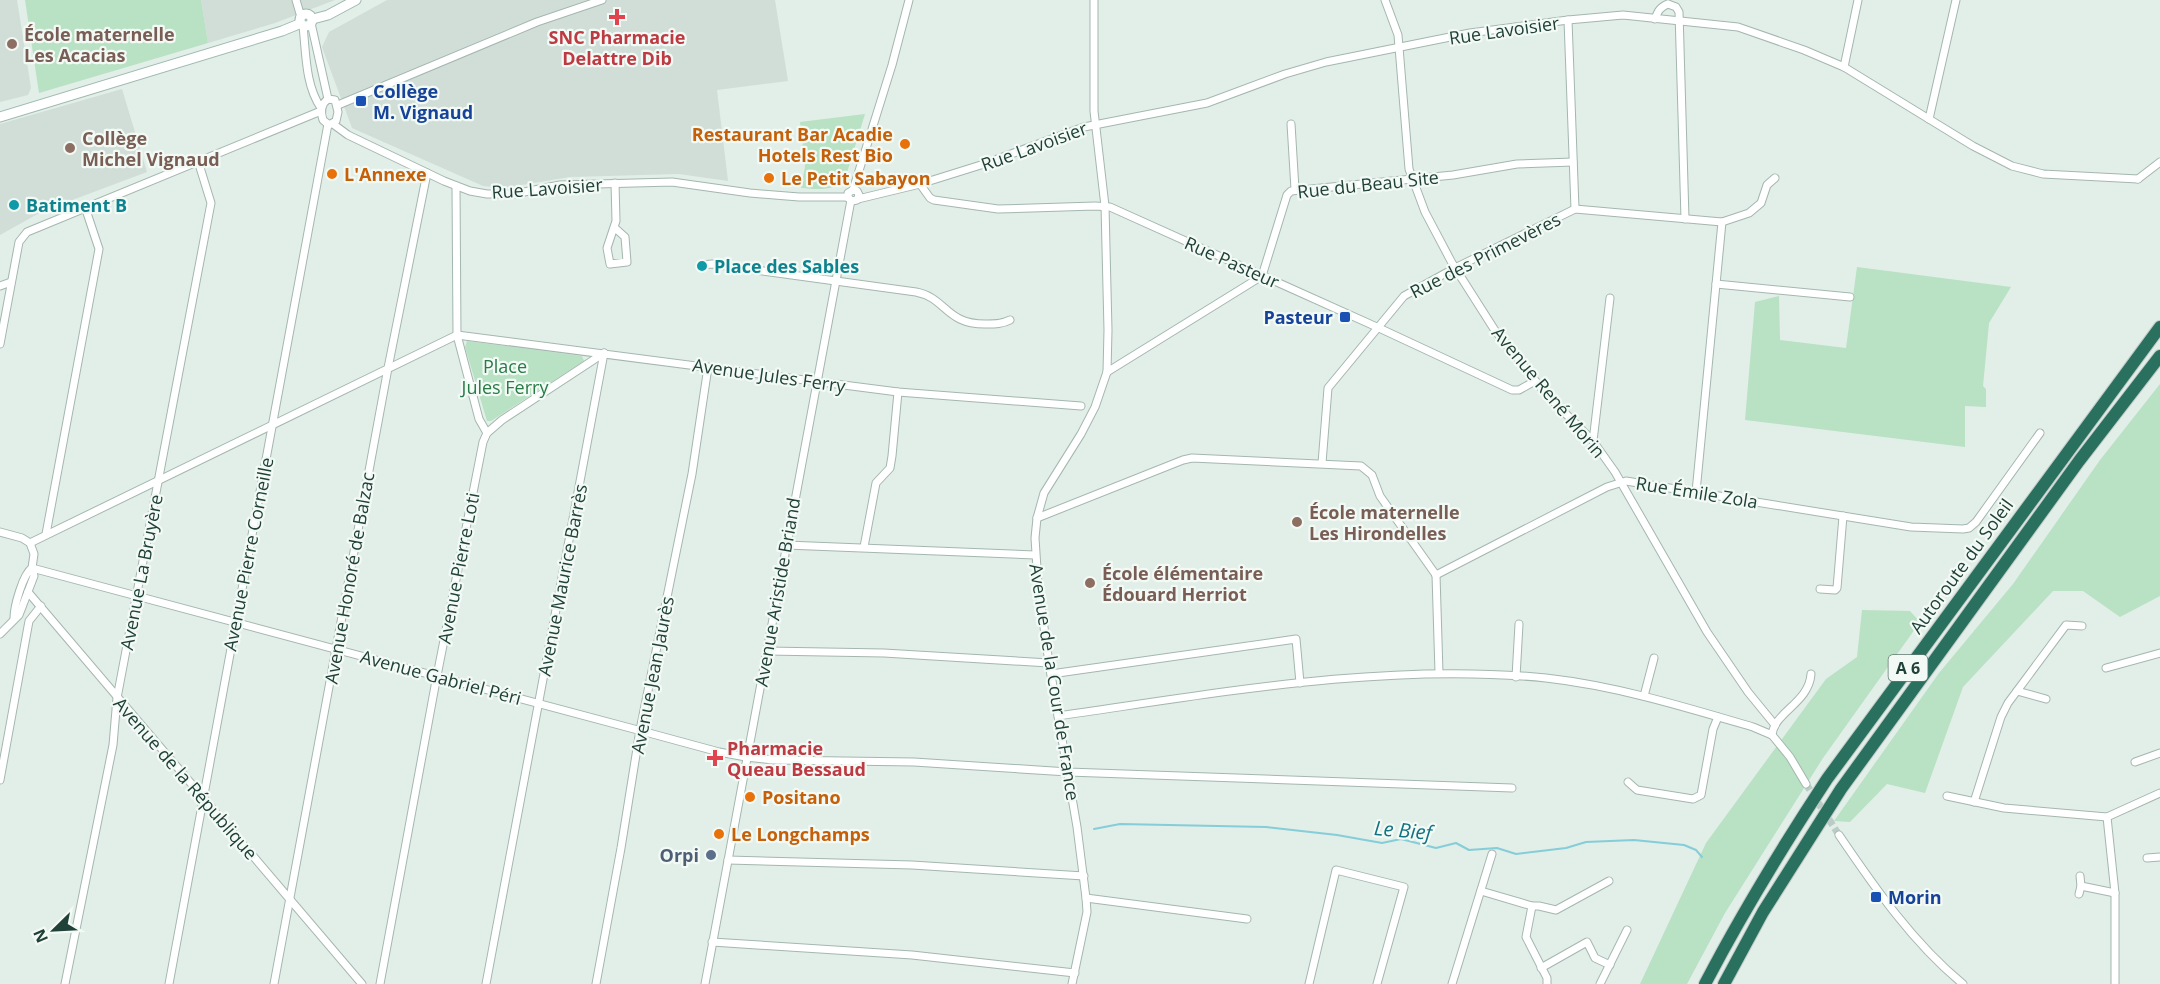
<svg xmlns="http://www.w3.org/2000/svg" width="2160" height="984" font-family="'Open Sans',sans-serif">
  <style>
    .built { fill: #d0ded7 }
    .green { fill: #b9e1c3 }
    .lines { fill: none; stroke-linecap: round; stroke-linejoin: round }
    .stream { stroke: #85cdd8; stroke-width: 2 }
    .street-tunnel { stroke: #bbcbc5; stroke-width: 7; stroke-dasharray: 7 3.5; stroke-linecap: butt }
    .street-casing { stroke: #a4b7af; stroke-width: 9 }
    .secondary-casing { stroke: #9fbab0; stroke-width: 11 }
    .highway-casing { stroke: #c1cac7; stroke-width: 14 }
    .street { stroke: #fff; stroke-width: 7 }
    .secondary { stroke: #fff; stroke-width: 9 }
    .highway { stroke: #29705f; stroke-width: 12 }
    .health-dot { fill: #e0444e; stroke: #f3faf6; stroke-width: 2 }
    .education-dot { fill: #8d6e63; stroke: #f3faf6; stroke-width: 2 }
    .transit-dot { fill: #1a4fb4; stroke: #f3faf6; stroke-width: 2 }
    .food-dot { fill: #e8710a; stroke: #f3faf6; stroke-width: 2 }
    .culture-dot { fill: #0f9aa8; stroke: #f3faf6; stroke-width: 2 }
    .service-dot { fill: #5c6f8a; stroke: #f3faf6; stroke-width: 2 }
    .labels { text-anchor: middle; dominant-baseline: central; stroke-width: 4.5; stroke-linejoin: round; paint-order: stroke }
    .shield { fill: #f3faf6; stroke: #5f7870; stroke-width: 1.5 }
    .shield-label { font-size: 16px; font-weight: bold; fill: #204137 }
    .street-label { font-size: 18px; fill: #204137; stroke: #f3faf6 }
    .education-label { font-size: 18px; font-weight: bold; fill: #785e54; stroke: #f3faf6; text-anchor: start }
    .health-label { font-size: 18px; font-weight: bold; fill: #be3a42; stroke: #f3faf6 }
    .transit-label { font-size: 18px; font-weight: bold; fill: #164399; stroke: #f3faf6; text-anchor: start }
    .food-label { font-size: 18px; font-weight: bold; fill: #c56008; stroke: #f3faf6; text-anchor: start }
    .culture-label { font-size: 18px; font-weight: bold; fill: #0d838f; stroke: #f3faf6; text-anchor: start }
    .park-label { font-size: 18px; fill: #277b45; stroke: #f3faf6 }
    .service-label { font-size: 18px; font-weight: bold; fill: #4e5e75; stroke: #f3faf6; text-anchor: end }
    .water-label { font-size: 20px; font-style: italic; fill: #147382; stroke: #f3faf6 }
  </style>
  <rect width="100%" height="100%" fill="#e2eee8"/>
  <g class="built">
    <polygon points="0,0 17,0 31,88 28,95 0,102"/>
    <polygon points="201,0 335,0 275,23 208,43"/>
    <polygon points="387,0 775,0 788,81 717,90 728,181 679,174 570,177 503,188 483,186 352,128 322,47 329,32"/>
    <polygon points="122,89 147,172 43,211 0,235 0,124"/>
  </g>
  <g class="green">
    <polygon points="25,0 201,0 208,43 39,93"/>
    <path d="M865,114L845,179C835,192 816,189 801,188L805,167L800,122Z"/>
    <polygon points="1857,267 2011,287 1989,323 1983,386 1986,389 1986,407 1965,406 1965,447 1745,420 1755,302 1779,296 1780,340 1846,348"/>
    <polygon points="467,341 582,356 584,361 491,421 487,421 465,347"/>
    <polygon points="2160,384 2160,596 2120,617 2083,591 2053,591 1963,687 1925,793 1887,784 1850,822 1834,821 1939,673 2013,584 2100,460"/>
    <polygon points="1862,610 1910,611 1920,622 1823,758 1725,913 1687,984 1640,984 1706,843 1826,679 1857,657"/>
  </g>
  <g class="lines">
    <polyline class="stream" points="1094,829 1120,824 1266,827 1337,835 1382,843 1401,839 1436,848 1456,843 1469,850 1497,848 1516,854 1566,848 1586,842 1634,840 1684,845 1696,850 1702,857"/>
    <polyline class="street-tunnel" points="1806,784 1839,835"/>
    <g class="street-casing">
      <g id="street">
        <polyline points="296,0 301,17"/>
        <polyline points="1385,0 1398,35 1409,169 1425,212 1452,263 1494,329 1546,394 1593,441 1615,472 1707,632 1748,692 1775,725"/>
        <polyline points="1668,4 1676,7 1679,12 1685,219"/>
        <path d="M1655,19C1658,11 1660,7 1668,4"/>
        <polyline points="1568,20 1575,209"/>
        <polyline points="311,23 328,99"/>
        <path d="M303,26C306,52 305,85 321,108"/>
        <polyline points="1844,67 1858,0"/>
        <path d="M328,99L335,100L338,112L336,121L329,125L323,120C320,111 321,104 328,99Z"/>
        <polyline points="338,105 537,22 602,0"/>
        <polyline points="1929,119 1956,0"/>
        <polyline points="333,124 348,135 444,181 470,191 487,194 514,194 560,185 672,182 750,193 799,197 848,197"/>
        <polyline points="1291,124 1295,189"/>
        <polyline points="2138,179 2160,162"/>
        <polyline points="615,183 616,221 607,248 610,264 627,262 625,237 615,228"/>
        <polyline points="920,184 930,198 934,200 998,209 1095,206 1110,207 1379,328 1512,390 1519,390 1535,381"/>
        <polyline points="456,186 457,335 479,419 487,433"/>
        <polyline points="853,190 857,191 859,195 857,200 852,201 848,198 848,193 853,190 892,65 909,0"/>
        <polyline points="858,199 920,184 984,164 1084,127 1207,103 1285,74 1326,62 1470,33 1568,20 1623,15 1738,27 1804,50 1844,67 1973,146 2012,166 2043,174 2138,179"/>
        <path d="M702,265L712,264L916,292C947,298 945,325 987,324C995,324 1002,324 1010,320"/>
        <polyline points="1716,284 1850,297"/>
        <polyline points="0,286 11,282"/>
        <polyline points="0,344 19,242 27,232 321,111"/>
        <polyline points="1107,372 1262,276 1287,195 1291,191 1453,175 1517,164 1573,162"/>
        <polyline points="1593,441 1610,298"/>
        <polyline points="1322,463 1328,388 1404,296 1455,268 1575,209 1722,222 1749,213 1761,203 1767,185 1775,178"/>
        <polyline points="1696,492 1722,222"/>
        <polyline points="1037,518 1183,460 1192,458 1361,466 1372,475 1380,496 1436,575"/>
        <polyline points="0,532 22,538 30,543 34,554 32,568 34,576 19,615 0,634"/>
        <polyline points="46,534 99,249 86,210"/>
        <polyline points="30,543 457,335 898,392 1081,406"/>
        <polyline points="786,545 1035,555"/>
        <polyline points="864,547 876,483 890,468 892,456 898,392"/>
        <polyline points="32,568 649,733 719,752 746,757 773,760 914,762 1068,772 1512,788"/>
        <polyline points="1436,575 1607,487 1626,481 1911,527 1963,529 1969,528 1976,522 2040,433"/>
        <polyline points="1436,575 1439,673"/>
        <polyline points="1820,589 1835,590 1837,588 1843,516"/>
        <polyline points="28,592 362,984"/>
        <path d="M14,618C14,606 23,574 32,568"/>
        <polyline points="767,651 884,653 1049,663"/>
        <polyline points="2106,668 2160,653"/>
        <polyline points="1051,674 1296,639 1300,683"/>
        <polyline points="1516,677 1519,624"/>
        <polyline points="2017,691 2046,699"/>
        <polyline points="1644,696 1654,658"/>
        <path d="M1058,716C1218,693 1385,662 1546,678C1617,686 1685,707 1753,727L1772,735"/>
        <polyline points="2135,762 2160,753"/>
        <polyline points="0,780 29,621 41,606"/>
        <polyline points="1628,782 1637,790 1693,799 1701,795 1713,729 1718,717"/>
        <path d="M1806,784L1790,757L1772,735C1774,712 1809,703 1811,674"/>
        <polyline points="1947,796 2004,808 2107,817 2160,793"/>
        <polyline points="1974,802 2001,717 2008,703 2066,625 2082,626"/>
        <polyline points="2107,817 2115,893 2115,984"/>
        <path d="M1839,835C1875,888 1913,943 1963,984"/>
        <polyline points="2147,858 2160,857"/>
        <polyline points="728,860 912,865 1084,876"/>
        <polyline points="2081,886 2115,893"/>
        <polyline points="1481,891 1532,906 1526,937 1547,978 1547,984"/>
        <polyline points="2079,894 2081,886 2080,876"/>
        <polyline points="1086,898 1247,919"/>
        <polyline points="1532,906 1539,906 1556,910 1609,881"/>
        <polyline points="712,942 912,955 1075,973"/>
        <polyline points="1541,968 1587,942 1595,958 1610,965"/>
        <polyline points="65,984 113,745 117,698 211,203 198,161"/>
        <polyline points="169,984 328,124"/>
        <polyline points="274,984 388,368 427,173"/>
        <polyline points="380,984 435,686 483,442 487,433 502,420 604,353"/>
        <polyline points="486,984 604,353"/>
        <polyline points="596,984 621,848 640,730 692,474 708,367"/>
        <polyline points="705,984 851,200"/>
        <polyline points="1072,984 1087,912 1086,898 1077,827 1049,663 1038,584 1035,538 1037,518 1044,493 1081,434 1095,407 1107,372 1108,330 1105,206 1094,111 1094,0"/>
        <polyline points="1309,984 1336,870 1404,887 1377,984"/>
        <polyline points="1452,984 1492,854"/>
        <polyline points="1600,984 1627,930"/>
      </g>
    </g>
    <g class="secondary-casing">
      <g id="secondary">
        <circle cx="306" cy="20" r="6"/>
        <polyline points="313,19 328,15 356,0"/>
        <polyline points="0,117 282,31 299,24"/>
      </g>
    </g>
    <g class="highway-casing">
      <g id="highway">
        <path d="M1705,984C1742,913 1783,846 1827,779L2160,327"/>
        <polyline points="1724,984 1763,912 1841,789 2079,461 2160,356"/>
      </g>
    </g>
    <use href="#street" class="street"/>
    <use href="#secondary" class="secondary"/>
    <use href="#highway" class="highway"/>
  </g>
  <g class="health-dot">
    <path d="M614 8h6v6h6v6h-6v6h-6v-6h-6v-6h6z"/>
    <path d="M712 749h6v6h6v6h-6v6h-6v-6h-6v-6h6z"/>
  </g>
  <g class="education-dot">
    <circle cx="12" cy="44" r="6"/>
    <circle cx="70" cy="148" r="6"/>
    <circle cx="1297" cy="522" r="6"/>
    <circle cx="1090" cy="583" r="6"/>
  </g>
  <g class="transit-dot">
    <rect x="355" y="95" width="12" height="12" rx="3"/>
    <rect x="1339" y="311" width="12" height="12" rx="3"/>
    <rect x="1870" y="891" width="12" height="12" rx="3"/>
  </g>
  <g class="food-dot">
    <circle cx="905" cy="144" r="6"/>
    <circle cx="332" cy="174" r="6"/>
    <circle cx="769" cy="178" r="6"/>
    <circle cx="750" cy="797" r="6"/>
    <circle cx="719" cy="834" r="6"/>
  </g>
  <g class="culture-dot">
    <circle cx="14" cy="205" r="6"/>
    <circle cx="702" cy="266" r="6"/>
  </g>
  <circle class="service-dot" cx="711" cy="855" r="6"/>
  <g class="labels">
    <rect class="shield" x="1888.5" y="655" width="39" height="26" rx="4.5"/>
    <g class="shield-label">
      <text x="1908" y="668">A 6</text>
    </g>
    <g class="street-label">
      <text transform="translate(1504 30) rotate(-8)">Rue Lavoisier</text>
      <text transform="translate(1034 146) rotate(-20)">Rue Lavoisier</text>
      <text transform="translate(1368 184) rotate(-6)">Rue du Beau Site</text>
      <text transform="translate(547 188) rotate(-4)">Rue Lavoisier</text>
      <text transform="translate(1485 255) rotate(-27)">Rue des Primevères</text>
      <text transform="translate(1232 262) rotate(24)">Rue Pasteur</text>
      <text transform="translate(769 375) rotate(8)">Avenue Jules Ferry</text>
      <text transform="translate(1549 392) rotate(50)">Avenue René Morin</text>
      <text transform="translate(1697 492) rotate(9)">Rue Émile Zola</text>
      <text transform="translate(248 554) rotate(-79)">Avenue Pierre Corneille</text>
      <text transform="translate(1961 566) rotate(-54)">Autoroute du Soleil</text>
      <text transform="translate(458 568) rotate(-79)">Avenue Pierre Loti</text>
      <text transform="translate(141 572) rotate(-79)">Avenue La Bruyère</text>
      <text transform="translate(349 578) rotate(-80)">Avenue Honoré de Balzac</text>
      <text transform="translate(562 580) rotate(-79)">Avenue Maurice Barrès</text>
      <text transform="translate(777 592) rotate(-80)">Avenue Aristide Briand</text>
      <text transform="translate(652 675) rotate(-79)">Avenue Jean Jaurès</text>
      <text transform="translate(441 677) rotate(15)">Avenue Gabriel Péri</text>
      <text transform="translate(1055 682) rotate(81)">Avenue de la Cour de France</text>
      <text transform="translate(186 778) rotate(49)">Avenue de la République</text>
    </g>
    <g class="education-label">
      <text x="24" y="34">École maternelle<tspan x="24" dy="21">Les Acacias</tspan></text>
      <text x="82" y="138">Collège<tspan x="82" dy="21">Michel Vignaud</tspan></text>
      <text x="1309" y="512">École maternelle<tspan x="1309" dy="21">Les Hirondelles</tspan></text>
      <text x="1102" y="573">École élémentaire<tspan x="1102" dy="21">Édouard Herriot</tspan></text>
    </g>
    <g class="health-label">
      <text x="617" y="37">SNC Pharmacie<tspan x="617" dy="21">Delattre Dib</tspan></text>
      <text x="727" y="748" text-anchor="start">Pharmacie<tspan x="727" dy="21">Queau Bessaud</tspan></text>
    </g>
    <g class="transit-label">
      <text x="373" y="91">Collège<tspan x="373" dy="21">M. Vignaud</tspan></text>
      <text x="1333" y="317" text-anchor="end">Pasteur</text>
      <text x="1888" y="897">Morin</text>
    </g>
    <g class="food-label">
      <text x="893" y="134" text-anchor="end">Restaurant Bar Acadie<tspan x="893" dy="21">Hotels Rest Bio</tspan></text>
      <text x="344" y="174">L'Annexe</text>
      <text x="781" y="178">Le Petit Sabayon</text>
      <text x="762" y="797">Positano</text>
      <text x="731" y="834">Le Longchamps</text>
    </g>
    <g class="culture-label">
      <text x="26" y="205">Batiment B</text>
      <text x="714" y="266">Place des Sables</text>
    </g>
    <g class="park-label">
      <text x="505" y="366">Place<tspan x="505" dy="21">Jules Ferry</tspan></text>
    </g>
    <g class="service-label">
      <text x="699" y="855">Orpi</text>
    </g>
    <g class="water-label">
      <text transform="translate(1403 830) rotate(5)">Le Bief</text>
    </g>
  </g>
  <g transform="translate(54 930) rotate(246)" stroke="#f3faf6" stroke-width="4.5" paint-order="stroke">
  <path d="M0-4.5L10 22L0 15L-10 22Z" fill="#204137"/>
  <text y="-9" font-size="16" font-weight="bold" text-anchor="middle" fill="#204137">N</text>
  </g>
</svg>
